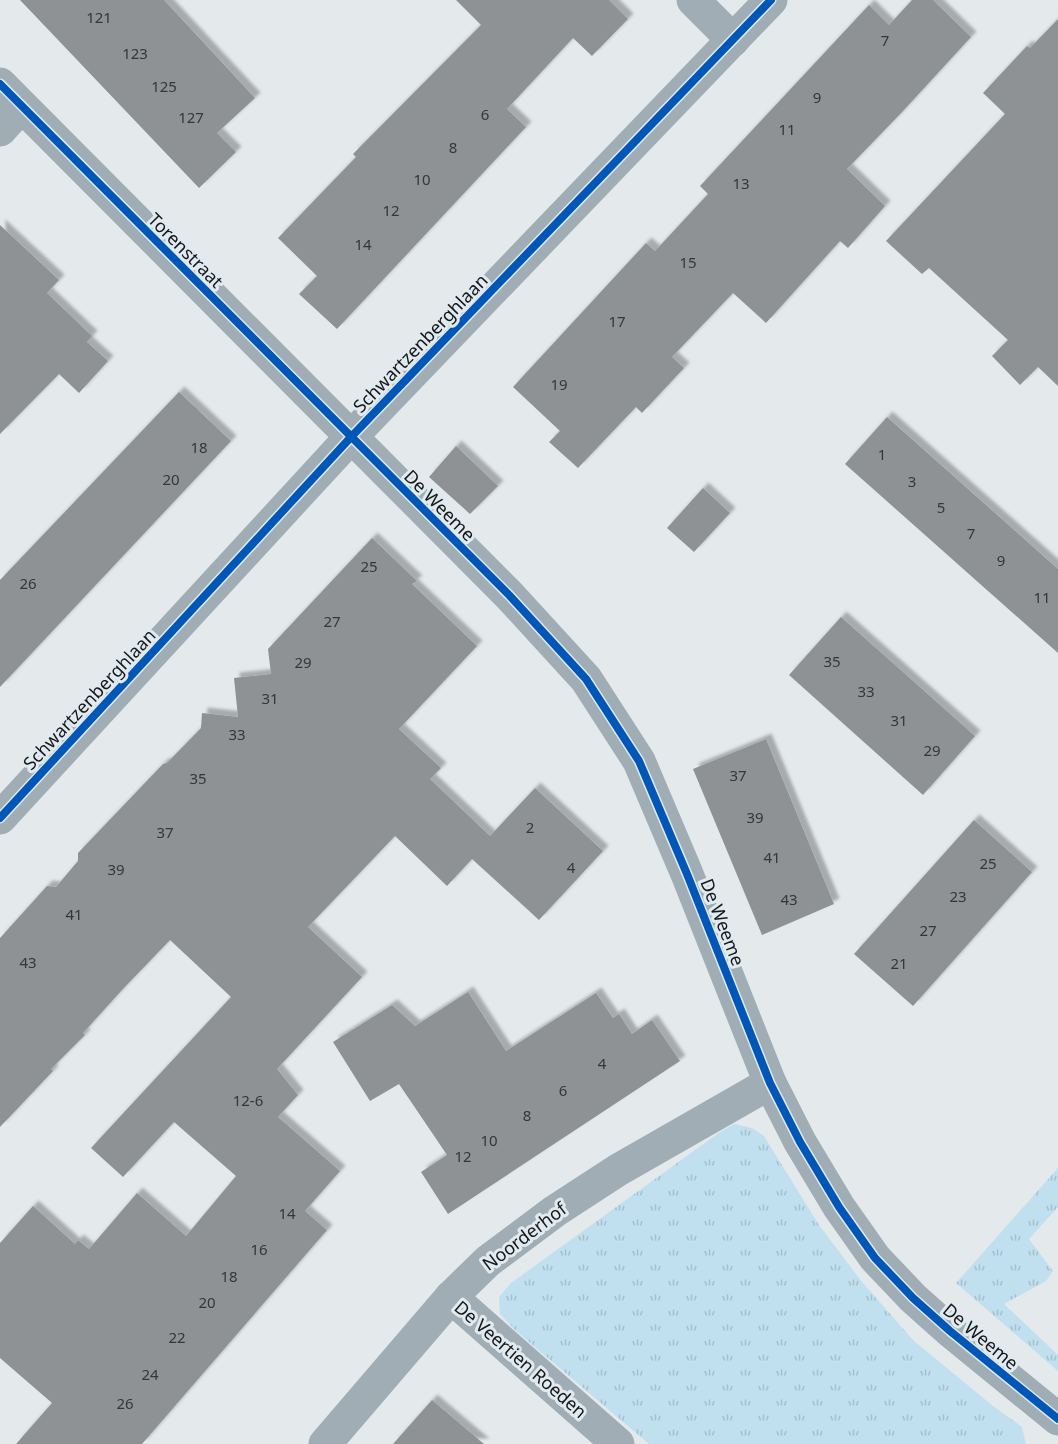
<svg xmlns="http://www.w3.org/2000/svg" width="1058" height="1444" font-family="'Noto Sans',sans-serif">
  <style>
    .grass { fill: url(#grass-tufts) }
    .building { fill: #8f9294; filter: url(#shadow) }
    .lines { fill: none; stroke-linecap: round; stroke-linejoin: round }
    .minor { stroke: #a0adb4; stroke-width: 33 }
    .cycleway-casing { stroke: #e1eaef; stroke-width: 11 }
    .cycleway { stroke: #0057b8; stroke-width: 8 }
    .labels { text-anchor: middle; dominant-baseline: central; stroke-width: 6; stroke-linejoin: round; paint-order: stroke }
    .number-label { font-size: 15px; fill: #343638 }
    .street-label { font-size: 18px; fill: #15181a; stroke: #e1eaef }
  </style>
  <defs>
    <pattern id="grass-tufts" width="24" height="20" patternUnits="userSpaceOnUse" patternTransform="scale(1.5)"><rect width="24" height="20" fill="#c0e0f0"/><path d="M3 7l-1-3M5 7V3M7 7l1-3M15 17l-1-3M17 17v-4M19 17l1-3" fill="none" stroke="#a4bfcd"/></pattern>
    <filter id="shadow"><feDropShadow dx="5.5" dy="-5.5" stdDeviation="1.5" flood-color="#0004"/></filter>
  </defs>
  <rect width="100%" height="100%" fill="#e4e9ec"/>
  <g class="grass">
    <polygon points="734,1124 752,1128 764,1136 819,1225 862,1282 914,1341 993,1406 1022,1427 1026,1444 649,1444 516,1331 500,1314 499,1297 511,1283 720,1132"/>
    <polygon points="1058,1168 1058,1207 1029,1239 1053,1271 1046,1281 1004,1304 1058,1355 1058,1371 956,1283"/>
  </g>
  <g class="building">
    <polygon points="20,0 164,0 255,98 217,133 236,152 199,188"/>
    <polygon points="456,0 609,0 628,19 592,56 573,38 507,109 526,127 337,329 299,294 317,276 278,238 356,157 353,154 481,25"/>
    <polygon points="912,0 933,0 971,37 903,111 847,169 885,206 848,248 840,241 766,323 733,293 672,357 684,368 642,413 636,407 578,468 549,442 560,431 513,387 646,243 655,251 708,194 700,186 869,5 889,25"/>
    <polygon points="1058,19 1058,386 1038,367 1020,385 992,356 1008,340 929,268 922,274 886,241 1005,114 983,93 1027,46 1030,48"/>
    <polygon points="0,225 59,280 47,293 92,336 87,342 108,361 79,393 59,374 0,434"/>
    <polygon points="179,392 231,441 0,687 0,580"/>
    <polygon points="887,417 1058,569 1058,653 845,464"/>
    <polygon points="456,446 498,486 470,514 429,477"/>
    <polygon points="703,488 730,513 694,552 667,528"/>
    <polygon points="372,538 417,581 412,584 477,646 399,729 441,768 430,779 490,836 535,788 603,851 539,920 472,859 447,886 395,836 308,927 362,977 277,1069 298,1095 278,1117 340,1171 305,1211 327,1230 142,1444 16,1444 52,1403 0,1358 0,1243 33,1206 75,1244 78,1240 89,1249 137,1193 186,1236 236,1176 174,1122 123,1177 91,1148 231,997 170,940 121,991 83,1033 85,1035 51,1069 53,1071 0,1127 0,938 47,886 56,887 78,861 78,853 163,764 167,763 201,728 202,713 238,717 234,678 271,674 268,649"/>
    <polygon points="841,617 975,736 923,795 789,675"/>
    <polygon points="766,739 834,904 762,935 693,769"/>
    <polygon points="974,820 1032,872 913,1006 854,954"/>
    <polygon points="468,992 506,1051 596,993 613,1018 619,1014 632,1034 652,1020 680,1061 448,1214 421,1172 447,1155 399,1084 370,1101 333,1042 392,1005 415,1026"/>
    <polygon points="432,1400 484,1444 393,1444"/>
  </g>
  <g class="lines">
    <g class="minor">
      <polyline points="693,0 733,40"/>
      <polyline points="0,84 509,595 586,679 639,761 687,874 770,1083 800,1142 839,1207 875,1258 913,1298 950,1331 1058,1419"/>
      <polyline points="0,130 21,107"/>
      <polyline points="0,818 351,437 771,0"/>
      <polyline points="451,1297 618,1444"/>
      <polyline points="325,1444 451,1297 488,1261 555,1211 618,1170 770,1083"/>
    </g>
    <g class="cycleway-casing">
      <g id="cycleway">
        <polyline points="0,84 509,595 586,679 639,761 687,874 770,1083 800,1142 839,1207 875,1258 913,1298 950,1331 1058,1419"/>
        <polyline points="0,818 351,437 771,0"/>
      </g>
    </g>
    <use href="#cycleway" class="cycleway"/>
  </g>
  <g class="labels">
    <g class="number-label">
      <text x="99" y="17">121</text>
      <text x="885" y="40">7</text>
      <text x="135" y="53">123</text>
      <text x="164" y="86">125</text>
      <text x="817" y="97">9</text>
      <text x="485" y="114">6</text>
      <text x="191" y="117">127</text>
      <text x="787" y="129">11</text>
      <text x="453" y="147">8</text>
      <text x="422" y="179">10</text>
      <text x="741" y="183">13</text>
      <text x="391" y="210">12</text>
      <text x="363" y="244">14</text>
      <text x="688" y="262">15</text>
      <text x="617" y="321">17</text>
      <text x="559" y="384">19</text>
      <text x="199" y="447">18</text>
      <text x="882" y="454">1</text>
      <text x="171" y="479">20</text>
      <text x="912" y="481">3</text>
      <text x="941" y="507">5</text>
      <text x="971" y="533">7</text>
      <text x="1001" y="560">9</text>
      <text x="369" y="566">25</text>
      <text x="28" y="583">26</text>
      <text x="1042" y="597">11</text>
      <text x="332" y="621">27</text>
      <text x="832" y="661">35</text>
      <text x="303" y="662">29</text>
      <text x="866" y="691">33</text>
      <text x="270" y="698">31</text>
      <text x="899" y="720">31</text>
      <text x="237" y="734">33</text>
      <text x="932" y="750">29</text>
      <text x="738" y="775">37</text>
      <text x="198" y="778">35</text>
      <text x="755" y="817">39</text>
      <text x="530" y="827">2</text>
      <text x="165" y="832">37</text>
      <text x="772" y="857">41</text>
      <text x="988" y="863">25</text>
      <text x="571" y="867">4</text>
      <text x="116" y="869">39</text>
      <text x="958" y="896">23</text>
      <text x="789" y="899">43</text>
      <text x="74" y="914">41</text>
      <text x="928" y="930">27</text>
      <text x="28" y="962">43</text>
      <text x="899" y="963">21</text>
      <text x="602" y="1063">4</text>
      <text x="563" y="1090">6</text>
      <text x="248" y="1100">12-6</text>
      <text x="527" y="1115">8</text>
      <text x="489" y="1140">10</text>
      <text x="463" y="1156">12</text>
      <text x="287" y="1213">14</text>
      <text x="259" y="1249">16</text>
      <text x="229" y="1276">18</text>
      <text x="207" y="1302">20</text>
      <text x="177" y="1337">22</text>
      <text x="150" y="1374">24</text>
      <text x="125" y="1403">26</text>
    </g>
    <g class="street-label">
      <text transform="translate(186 250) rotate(45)">Torenstraat</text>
      <text transform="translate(420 343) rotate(-46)">Schwartzenberghlaan</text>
      <text transform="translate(440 505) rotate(45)">De Weeme</text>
      <text transform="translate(89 699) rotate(-47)">Schwartzenberghlaan</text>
      <text transform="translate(723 922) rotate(69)">De Weeme</text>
      <text transform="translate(524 1236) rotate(-37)">Noorderhof</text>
      <text transform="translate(981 1336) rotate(40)">De Weeme</text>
      <text transform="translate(521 1359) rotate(41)">De Veertien Roeden</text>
    </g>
  </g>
</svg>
